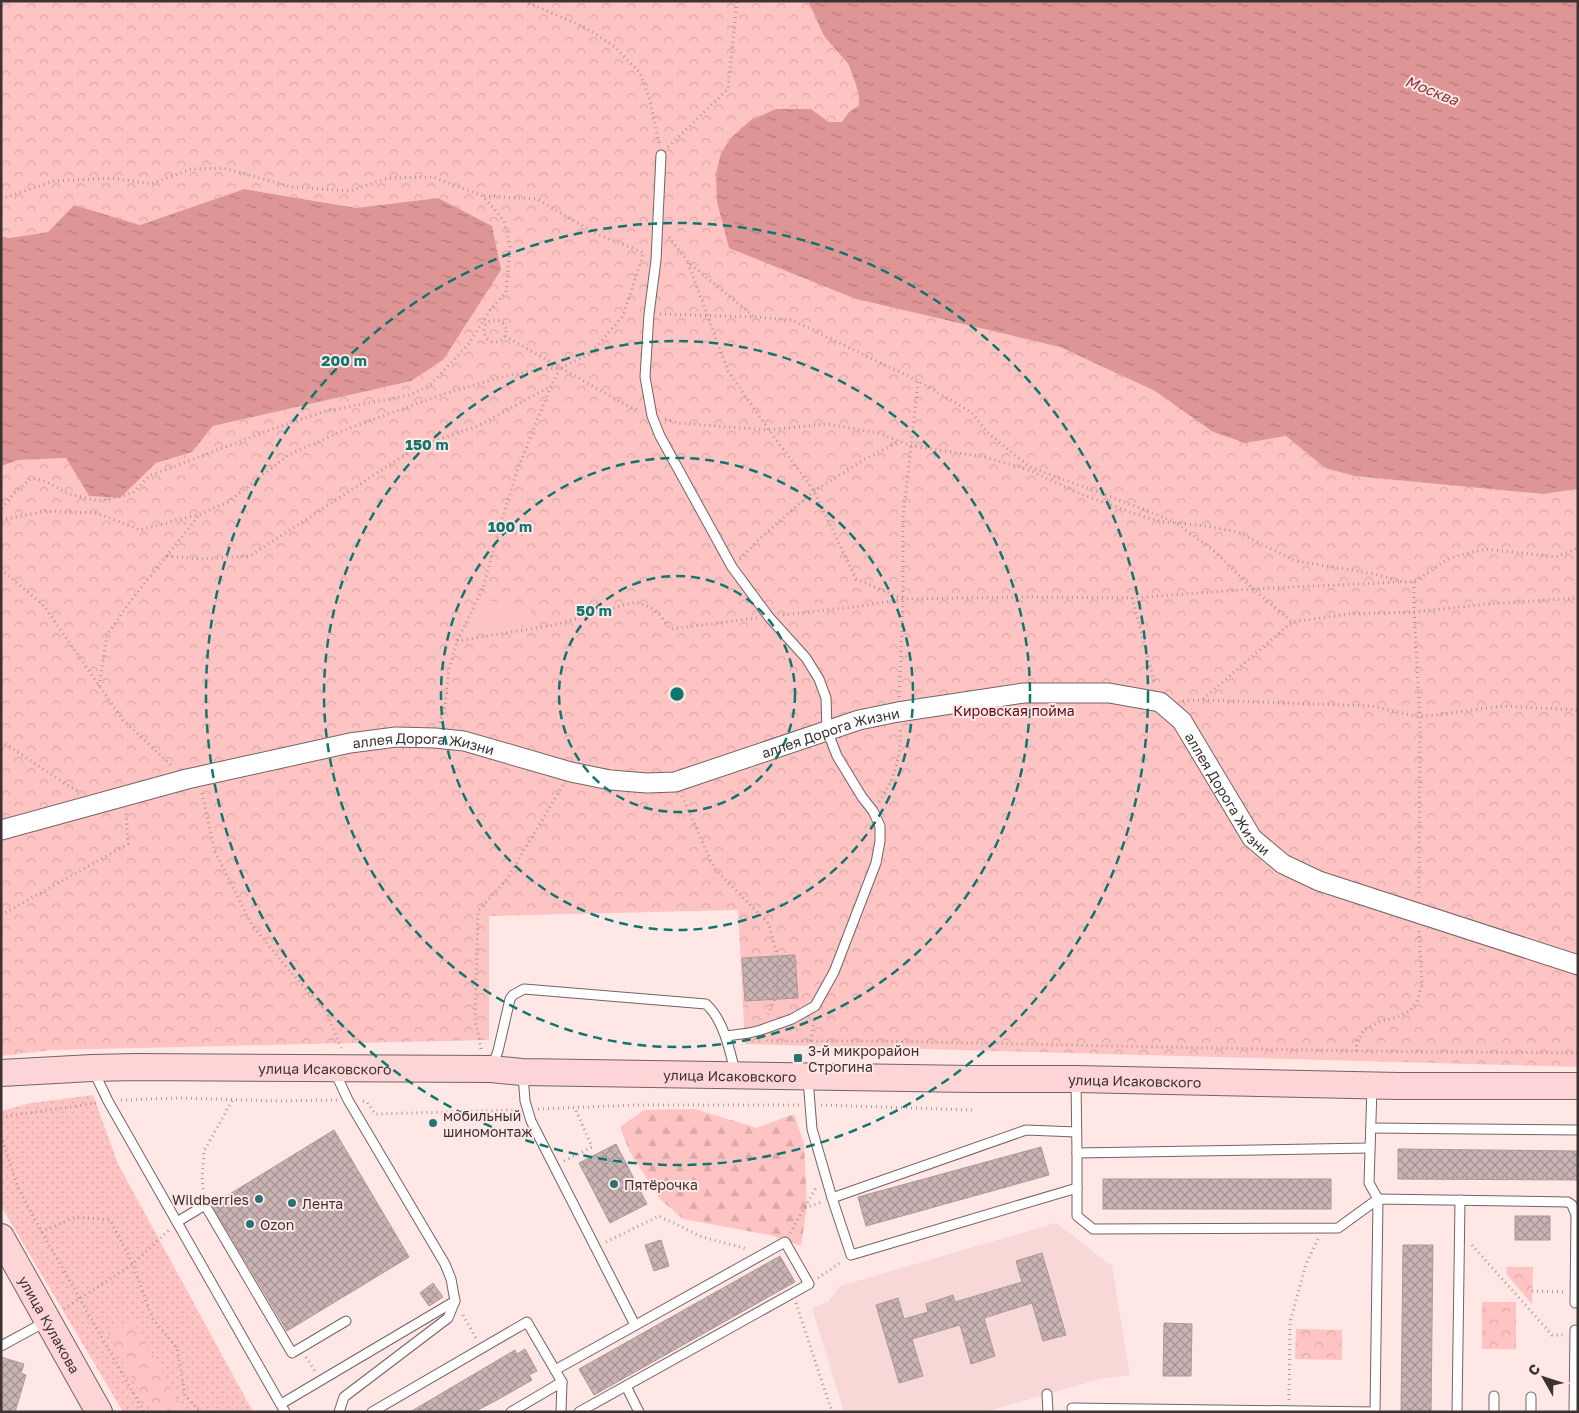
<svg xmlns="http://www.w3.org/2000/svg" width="1579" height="1413" font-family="'Golos Text',sans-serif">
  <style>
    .built { fill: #f7d8d7 }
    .grass { fill: url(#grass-dots) }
    .forest { fill: url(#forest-firs) }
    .park { fill: url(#park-crowns) }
    .pitch { fill: #fdc4c3 }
    .water { fill: url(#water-ripples) }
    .building { fill: url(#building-cross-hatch); stroke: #af9898 }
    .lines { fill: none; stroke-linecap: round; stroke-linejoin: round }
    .lane-casing { stroke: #766262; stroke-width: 11 }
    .street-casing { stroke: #766262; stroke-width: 21 }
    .secondary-casing { stroke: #766262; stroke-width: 28 }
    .path { stroke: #ab9a99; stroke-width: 3; stroke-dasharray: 1 4; stroke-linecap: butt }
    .lane { stroke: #fff; stroke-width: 9 }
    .street { stroke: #fff; stroke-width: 19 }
    .secondary { stroke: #fed5d7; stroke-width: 26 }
    .ring { fill: none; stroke: #0f766e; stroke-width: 2.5; stroke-dasharray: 9 6 }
    .poi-dot { fill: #287276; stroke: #ffe7e6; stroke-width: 2 }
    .labels { text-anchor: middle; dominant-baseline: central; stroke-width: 4; stroke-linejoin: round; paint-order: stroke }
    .park-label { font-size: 14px; fill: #610818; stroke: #ffe7e6 }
    .street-label { font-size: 14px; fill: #3b3232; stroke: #ffe7e6 }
    .poi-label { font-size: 14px; fill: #3b3232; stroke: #ffe7e6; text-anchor: start }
    .water-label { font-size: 15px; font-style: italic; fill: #8a3339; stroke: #ffe7e6 }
    .centre { fill: #0f766e; stroke: #ffe7e6; stroke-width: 2.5 }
    .ring-label { font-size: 15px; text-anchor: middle; font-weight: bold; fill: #0f766e; stroke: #ffe7e6; stroke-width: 4; stroke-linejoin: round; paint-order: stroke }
  </style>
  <defs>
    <pattern id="grass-dots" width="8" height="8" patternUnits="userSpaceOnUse" patternTransform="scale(1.25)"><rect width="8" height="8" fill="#fdc4c3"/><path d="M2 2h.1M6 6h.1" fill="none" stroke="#daa9a8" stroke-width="1.8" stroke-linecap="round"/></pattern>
    <pattern id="forest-firs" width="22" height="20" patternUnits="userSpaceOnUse" patternTransform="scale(1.25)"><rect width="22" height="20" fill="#fdc4c3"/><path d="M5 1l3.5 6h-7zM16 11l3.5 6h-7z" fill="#daa9a8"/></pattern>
    <pattern id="park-crowns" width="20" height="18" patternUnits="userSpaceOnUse" patternTransform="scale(1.25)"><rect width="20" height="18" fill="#fdc4c3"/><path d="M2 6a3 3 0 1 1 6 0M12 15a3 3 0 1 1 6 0" fill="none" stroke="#daa9a8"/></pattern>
    <pattern id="water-ripples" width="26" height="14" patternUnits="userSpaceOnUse" patternTransform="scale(1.25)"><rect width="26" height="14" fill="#de9595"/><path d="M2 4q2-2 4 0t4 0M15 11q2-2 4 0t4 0" fill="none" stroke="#b57a7a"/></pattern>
    <pattern id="building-cross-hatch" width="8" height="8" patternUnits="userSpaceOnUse" patternTransform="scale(1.25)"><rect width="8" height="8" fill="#cab3b3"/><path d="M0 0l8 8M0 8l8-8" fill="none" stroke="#a59292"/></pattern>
  </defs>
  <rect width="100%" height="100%" fill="#ffe7e6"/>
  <polygon class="built" points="1056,1223 1112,1266 1130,1375 1100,1379 985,1412 844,1412 812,1308 828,1302 840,1286"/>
  <polygon class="grass" points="93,1095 118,1164 253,1412 123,1412 1,1206 1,1111 31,1103"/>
  <polygon class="forest" points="695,1109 757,1128 794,1114 804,1144 807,1206 801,1246 770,1235 683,1219 660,1199 630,1152 620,1127 644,1110"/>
  <g class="park">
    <polygon points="1,1 808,1 824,35 847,64 855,82 859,96 859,105 849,112 842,122 829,122 811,109 856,299 1060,347 1155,391 1213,432 1245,443 1286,436 1325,468 1354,476 1543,494 1578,489 1578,1067 745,1044 738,910 489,916 489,1040 51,1050 1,1056 1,466 19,460 66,458 89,496 120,498 156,463 192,452 213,426 411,381 443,360 438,198 356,208 244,189 140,225 74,205 48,232 9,238 1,236"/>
    <polygon points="1506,1267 1533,1267 1532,1304 1507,1275"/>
    <rect x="1482" y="1302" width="34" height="47"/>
    <polygon points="132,1318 184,1412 151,1412 107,1333"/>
    <polygon points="1296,1329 1342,1330 1342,1360 1295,1359"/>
  </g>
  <polygon class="pitch" points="481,600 531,606 531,623 464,635"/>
  <g class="water">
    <polygon points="808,1 1578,1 1578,489 1543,494 1354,476 1325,468 1286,436 1245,443 1213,432 1155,391 1060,347 856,299 729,248 717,202 716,174 721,153 732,137 751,120 776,109 811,109 829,122 842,122 849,112 859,105 859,96 855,82 848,64 824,36"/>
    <polygon points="244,189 356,208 438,198 492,226 501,270 443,360 411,381 213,426 192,452 156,463 120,498 89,496 66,458 19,460 1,466 1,236 9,238 48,232 74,205 140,225"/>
  </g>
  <g class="building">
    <polygon points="795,955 798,998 745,1001 742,958"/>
    <polygon points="334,1130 409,1257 287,1331 212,1205"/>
    <polygon points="616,1144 647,1204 610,1223 579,1163"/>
    <polygon points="1041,1147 1049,1175 866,1226 858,1197"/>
    <polygon points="1398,1149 1578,1151 1578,1180 1398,1179"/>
    <rect x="1103" y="1179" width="228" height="30"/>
    <rect x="1515" y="1216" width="35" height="24"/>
    <polygon points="661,1240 669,1266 654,1271 645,1245"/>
    <polygon points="1403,1245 1433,1245 1431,1412 1401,1412"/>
    <polygon points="1042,1253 1066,1335 1043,1341 1032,1303 984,1318 995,1356 971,1364 960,1325 912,1339 923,1376 899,1383 876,1305 898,1298 904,1319 928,1312 926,1304 953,1295 955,1302 1022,1282 1016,1261"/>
    <polygon points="780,1256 795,1282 594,1395 579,1369"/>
    <polygon points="433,1283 443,1297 429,1306 420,1293"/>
    <polygon points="1164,1323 1192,1324 1191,1376 1163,1376"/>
    <polygon points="525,1349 537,1371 529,1375 532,1380 497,1400 474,1412 410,1412 515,1350 517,1354"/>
    <polygon points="1,1357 24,1364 21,1373 26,1375 15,1412 1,1412"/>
  </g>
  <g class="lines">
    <g class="lane-casing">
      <g id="lane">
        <polyline points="661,155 656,260 649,314 645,377 652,416 660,436 732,567 769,617 806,658 819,679 826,698 827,730 837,756 862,797 873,811 880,826 880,841 876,863 834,972 815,1006 792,1019 761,1030 749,1033 726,1036"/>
        <path d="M492,1067L498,1051L510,999L513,995L524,989L706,1004C723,1019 730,1050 735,1072"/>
        <polyline points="93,1070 108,1101 285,1412"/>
        <polyline points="335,1072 348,1100 445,1264 451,1279 455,1301 448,1318 344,1397 339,1412"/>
        <polyline points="523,1075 525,1101 531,1121 635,1325"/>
        <polyline points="808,1079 812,1129 832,1198"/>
        <polyline points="1076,1081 1077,1153 1369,1148"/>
        <polyline points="1372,1087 1369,1183 1378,1199 1375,1412"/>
        <polyline points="1371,1128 1578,1130"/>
        <polyline points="1076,1132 1026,1130 832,1198 851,1255 1077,1188"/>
        <polyline points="1077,1153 1077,1216 1093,1229 1338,1228 1378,1199 1568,1202 1572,1205 1576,1215 1575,1303"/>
        <polyline points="177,1222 205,1205 292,1353 346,1321"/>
        <polyline points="1,1346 47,1321"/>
        <polyline points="555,1370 785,1242 809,1284 579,1412"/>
        <polyline points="626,1386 639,1412"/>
        <polyline points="1047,1394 1048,1412"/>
        <polyline points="281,1404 455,1301"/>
        <polyline points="1072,1408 1375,1412"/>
        <polyline points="372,1412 527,1322 562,1382 561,1412"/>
        <polyline points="511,1412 562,1382"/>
        <polyline points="1457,1412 1460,1200"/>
        <polyline points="1494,1412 1494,1396"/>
        <polyline points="1531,1412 1531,1397"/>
        <polyline points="1574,1412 1575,1330"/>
      </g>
    </g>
    <g class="street-casing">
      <g id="street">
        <path id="s1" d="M1,830L187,779L350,743L396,737L435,738L464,741L571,772L610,780L647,783L675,782L859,720L898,712L1024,693H1109L1160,702L1182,721L1252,838L1283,864L1319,881L1578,965"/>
      </g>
    </g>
    <g class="secondary-casing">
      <g id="secondary">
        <path id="s2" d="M1,1073L92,1068L136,1067L491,1069L522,1072L972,1079H1076L1399,1086H1578"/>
        <path id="s3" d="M1,1237L99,1412"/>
      </g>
    </g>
    <g class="path">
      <polyline points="524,1 586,28 615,47 640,73 650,101 659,144"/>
      <polyline points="668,147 728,89 737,1"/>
      <polyline points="484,196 537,199 595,233 644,253"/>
      <polyline points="1,199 54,181 112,178 151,184 191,169 224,168 292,187 350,191 388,178 433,177 483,196 504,221 510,247 506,292 490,310 468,345 430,385 410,395 322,412 270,430 149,476 133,493 122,496 99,501 69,494 45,481 32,478 14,493 1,509"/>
      <polyline points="669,237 688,262 753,316"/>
      <polyline points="688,263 728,371 769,430 814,491 856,579 903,599"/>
      <polyline points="660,314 754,317 792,320 918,381 971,412 989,434 1030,467 1151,512 1176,523 1207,526 1237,532 1296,561 1375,574 1403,582 1414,582 1445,561 1460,555 1486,549 1556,557 1578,548"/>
      <circle cx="495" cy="331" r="11"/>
      <polyline points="505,336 624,404 640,411"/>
      <polyline points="665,419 678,423 769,430 827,424 878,433 912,446 985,457 1029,470 1083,495 1141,516 1163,522 1176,523 1213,550 1253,589 1399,582"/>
      <polyline points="1,520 45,511 97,513 140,530 200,514 228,502 290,454 352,427 444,394 505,376 537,370 561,368 591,353 623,316 643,255"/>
      <polyline points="167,556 199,559 250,556 417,447 478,426 551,386"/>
      <polyline points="740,559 758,540 814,491 867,458 900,441"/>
      <polyline points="1,569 44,606 123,720 172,766"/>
      <polyline points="1414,582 1414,612 1420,717 1419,896"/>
      <polyline points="1132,598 1155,684"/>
      <polyline points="783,615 861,606 903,599 1022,597 1132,598 1253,589 1292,622 1349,614 1414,612 1488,604 1578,598"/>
      <path d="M457,641L554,625L635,602C655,607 659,613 670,629L757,618"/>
      <polyline points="99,686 107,635 129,603 200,514"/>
      <polyline points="899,697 903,599 903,519 918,382"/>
      <polyline points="1203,699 1292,622"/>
      <polyline points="1183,701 1203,700 1371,706 1420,717 1503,706 1578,710"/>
      <polyline points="440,723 445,706 449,669 457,641 483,588 502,519 518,468 551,386 560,369"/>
      <polyline points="1,741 64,783 78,791"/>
      <polyline points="202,793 215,852 252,925 288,969 326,1011 341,1048"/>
      <polyline points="682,796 714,868 769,924 780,966 774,1002 768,1014"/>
      <path d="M879,802C894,778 902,757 900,728"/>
      <polyline points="1,915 128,844 126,812"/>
      <polyline points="767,1040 768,1041 876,1041 1356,1051 1578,1053"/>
      <polyline points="811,1041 814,1019"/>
      <polyline points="481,1049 475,1019 478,911 507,879 563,785"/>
      <polyline points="1356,1051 1357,1041 1365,1029 1379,1022 1397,1017 1410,1011 1417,1001 1422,984 1419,930"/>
      <polyline points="121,1100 180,1098 276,1101 337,1100"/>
      <polyline points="363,1101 367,1102 375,1114 517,1110"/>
      <polyline points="821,1105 972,1110"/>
      <polyline points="538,1109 635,1105 800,1105"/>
      <polyline points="1,1117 97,1103"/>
      <polyline points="1,1136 18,1188 34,1218 144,1412"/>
      <polyline points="564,1161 592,1147 575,1108"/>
      <polyline points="204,1194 202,1180 204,1151 233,1099"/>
      <polyline points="805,1208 822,1202"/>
      <polyline points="41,1232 76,1217 110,1220 133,1264 152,1318 177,1348 185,1395 200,1412"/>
      <polyline points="790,1233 817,1186"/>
      <polyline points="606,1242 659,1216 702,1237 747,1249"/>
      <polyline points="1472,1245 1552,1335 1565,1335"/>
      <polyline points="818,1278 841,1262"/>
      <polyline points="1532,1291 1565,1292"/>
      <polyline points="796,1303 832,1412"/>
      <polyline points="64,1309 133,1264 169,1230"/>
      <polyline points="463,1315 477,1340"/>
      <polyline points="306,1357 315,1371"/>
      <polyline points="1289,1400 1290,1322 1306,1264 1318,1239"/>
    </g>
    <use href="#lane" class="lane"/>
    <use href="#street" class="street"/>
    <use href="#secondary" class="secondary"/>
  </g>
  <g class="ring">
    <circle cx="677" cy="694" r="118"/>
    <circle cx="677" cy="694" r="236"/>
    <circle cx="677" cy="694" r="353"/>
    <circle cx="677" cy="694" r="471"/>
  </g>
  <g class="poi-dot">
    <rect x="793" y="1053" width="10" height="10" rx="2.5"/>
    <circle cx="433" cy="1123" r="5"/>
    <circle cx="614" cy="1184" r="5"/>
    <circle cx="259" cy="1199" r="5"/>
    <circle cx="292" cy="1203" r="5"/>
    <circle cx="250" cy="1224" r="5"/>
  </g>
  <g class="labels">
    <g class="park-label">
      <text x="1014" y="710">Кировская пойма</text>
    </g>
    <g class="street-label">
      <text stroke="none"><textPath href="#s1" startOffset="854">аллея Дорога Жизни</textPath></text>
      <text stroke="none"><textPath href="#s1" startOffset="434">аллея Дорога Жизни</textPath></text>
      <text stroke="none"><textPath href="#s1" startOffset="1304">аллея Дорога Жизни</textPath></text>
      <text stroke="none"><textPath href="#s2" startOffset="324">улица Исаковского</textPath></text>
      <text stroke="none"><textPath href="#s2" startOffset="729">улица Исаковского</textPath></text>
      <text stroke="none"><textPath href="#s2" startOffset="1134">улица Исаковского</textPath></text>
      <text stroke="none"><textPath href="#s3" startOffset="100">улица Кулакова</textPath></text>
    </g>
    <g class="poi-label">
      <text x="808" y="1050">3-й микрорайон<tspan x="808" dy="16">Строгина</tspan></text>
      <text x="443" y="1115">мобильный<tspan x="443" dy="16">шиномонтаж</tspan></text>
      <text x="624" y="1184">Пятёрочка</text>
      <text x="249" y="1199" text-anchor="end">Wildberries</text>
      <text x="302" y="1203">Лента</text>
      <text x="260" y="1224">Ozon</text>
    </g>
    <g class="water-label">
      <text transform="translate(1432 90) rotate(22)">Москва</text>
    </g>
  </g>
  <circle cx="677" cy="694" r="8" class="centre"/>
  <g class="ring-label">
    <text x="344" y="366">200 m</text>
    <text x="427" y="450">150 m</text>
    <text x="510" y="532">100 m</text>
    <text x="594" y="616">50 m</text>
  </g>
  <rect width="1579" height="1413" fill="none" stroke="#3b3232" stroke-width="5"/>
  <g transform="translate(1544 1378) rotate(309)" stroke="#ffe7e6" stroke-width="4" paint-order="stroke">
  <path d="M0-4L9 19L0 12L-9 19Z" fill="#3b3232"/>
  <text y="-8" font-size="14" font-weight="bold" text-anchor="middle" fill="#3b3232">С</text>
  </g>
</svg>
